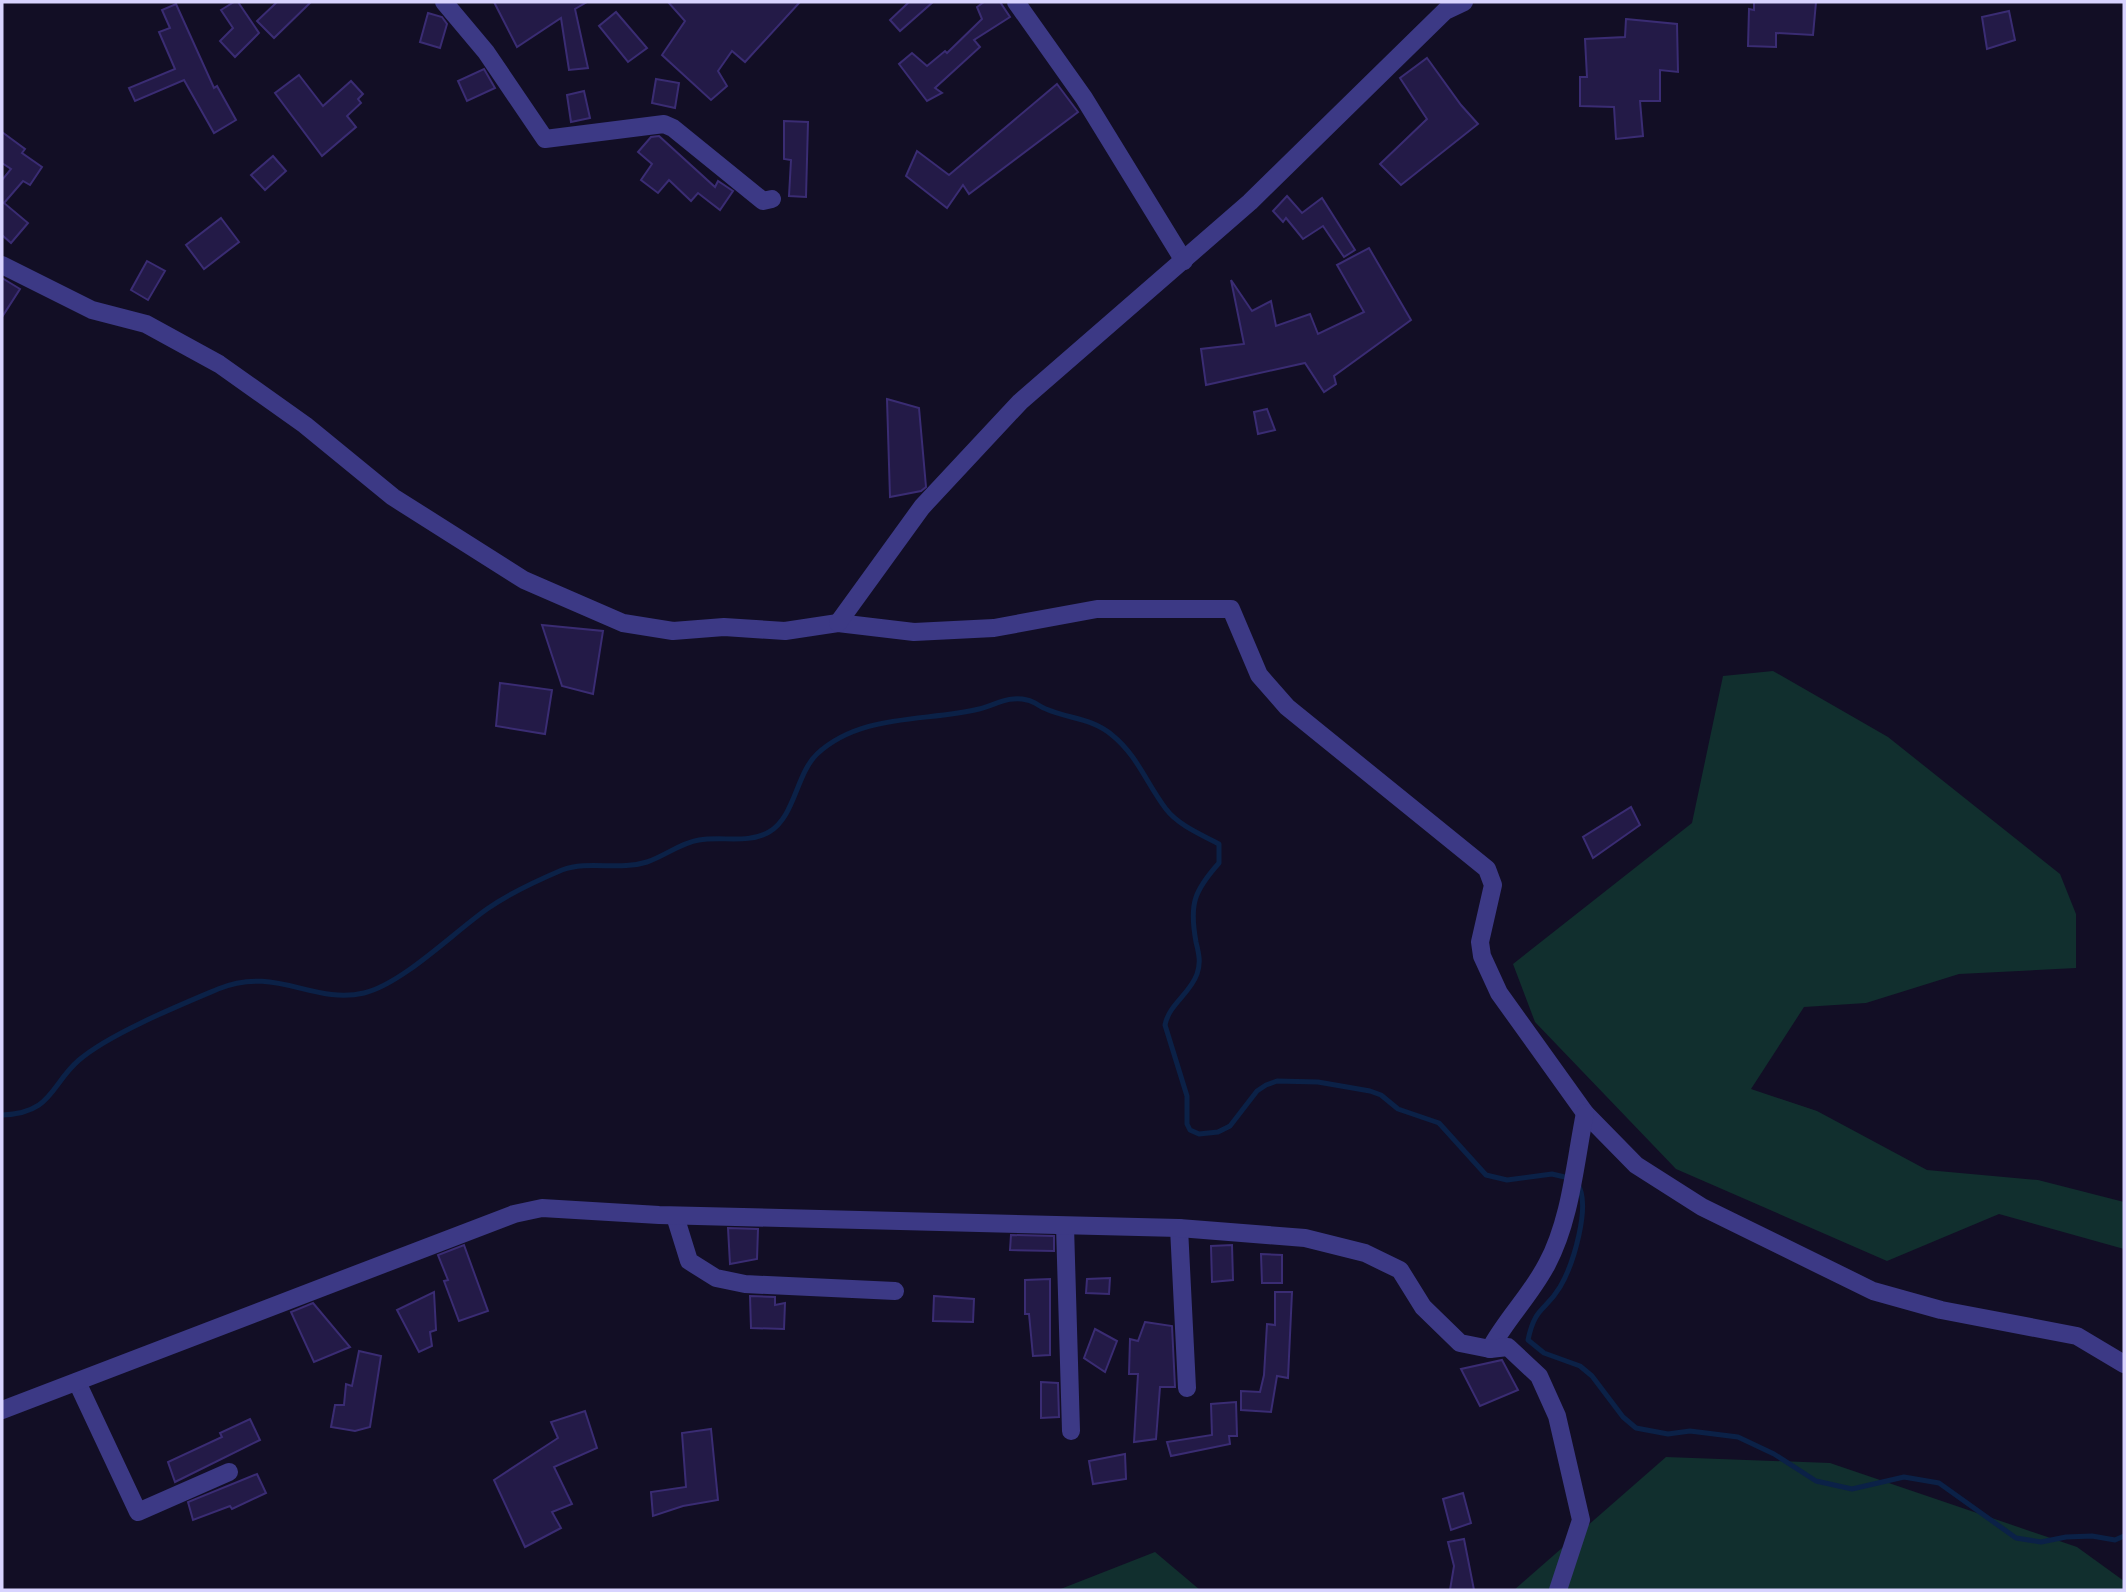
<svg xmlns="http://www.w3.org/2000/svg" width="2126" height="1592" font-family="Rubik,sans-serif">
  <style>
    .green { fill: #112f2e }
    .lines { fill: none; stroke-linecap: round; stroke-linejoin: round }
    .stream { stroke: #0b2147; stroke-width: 5 }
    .building { fill: #231a47; stroke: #3a2c73; stroke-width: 2 }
    .minor { stroke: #3c3985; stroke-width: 18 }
  </style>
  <rect width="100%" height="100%" fill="#120e25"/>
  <g class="green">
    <polygon points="1773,671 1888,737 2060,874 2076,914 2076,968 1959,974 1866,1003 1804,1007 1751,1089 1817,1111 1927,1170 2038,1180 2124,1202 2124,1249 1999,1214 1887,1261 1676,1169 1535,1022 1513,964 1692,823 1723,676"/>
    <polygon points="1666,1457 1830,1463 2077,1547 2124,1581 2124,1590 1514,1590"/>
    <polygon points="1155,1552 1200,1590 1058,1590"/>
  </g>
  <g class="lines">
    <g class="stream">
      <path d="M2,1115C53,1113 50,1085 79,1060C109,1034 180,1005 218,989C276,965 313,1005 364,993C402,984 453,933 487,909C510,893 536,881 562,870C589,860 619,871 647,862C665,856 680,843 699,840C722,836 748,844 769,832C795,817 796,774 817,754C861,713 926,722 979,709C995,705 1010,695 1027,700C1034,701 1040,707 1046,709C1069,719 1092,718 1112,735C1137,755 1147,784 1166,809C1178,825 1202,835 1219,844V863C1194,891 1189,904 1196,942C1199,954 1201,963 1197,974C1190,994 1169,1004 1165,1025L1187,1096V1124L1190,1130L1199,1134L1218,1132L1230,1126L1257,1091L1266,1085L1277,1081L1318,1082L1370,1091L1381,1095L1398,1109L1439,1123L1486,1175L1507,1180L1552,1174L1569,1178"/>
      <path d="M1577,1183C1592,1204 1573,1265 1560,1287C1545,1312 1535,1306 1528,1340L1544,1353L1580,1366L1592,1376L1623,1417L1636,1428L1668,1434L1690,1431L1738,1437L1774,1454L1816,1481L1852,1489L1904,1477L1939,1483L2016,1538L2041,1542L2066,1537L2092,1536L2115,1540L2124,1536"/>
    </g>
  </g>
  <g class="building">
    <polygon points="234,2 238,2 259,33 235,57 220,41 233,28 221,10"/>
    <polygon points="277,2 311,2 274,38 257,21"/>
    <polygon points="494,2 587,2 575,9 588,68 569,70 561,18 517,47"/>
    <polygon points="668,2 800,2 745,62 732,51 718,71 727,86 711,100 662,55 685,21"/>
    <polygon points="909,2 933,2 900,31 890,20"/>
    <polygon points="984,2 1000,2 1010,17 974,40 980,47 935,88 942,93 927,101 899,64 912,53 927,66 945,51 947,53 982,19 977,7"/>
    <polygon points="1754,2 1816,2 1813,35 1776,33 1776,47 1748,46 1749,9 1754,10"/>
    <polygon points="176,4 214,88 217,86 236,120 214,133 184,80 135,101 129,88 175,69 159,32 170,28 162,10"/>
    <polygon points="2009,11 2015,40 1987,49 1982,17"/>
    <polygon points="616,12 647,48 628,62 599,26"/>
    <polygon points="428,13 442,17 447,24 440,48 420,42"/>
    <polygon points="1626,19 1677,24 1678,72 1660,70 1660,101 1640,101 1643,136 1616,139 1614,107 1580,106 1580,77 1587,77 1585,39 1625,37"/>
    <polygon points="1427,58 1461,105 1478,124 1401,185 1380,164 1427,119 1400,78"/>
    <polygon points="484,69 495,88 467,101 458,81"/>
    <polygon points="299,75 323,106 351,81 363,94 358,99 361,103 347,116 356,127 322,156 275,93"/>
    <polygon points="656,79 679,83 675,108 652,103"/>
    <polygon points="1057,84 1078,112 969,194 963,185 947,208 906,176 917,151 949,175"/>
    <polygon points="584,91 590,118 571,122 567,95"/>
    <polygon points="784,121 808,122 806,197 789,196 791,160 784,159"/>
    <polygon points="2,132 25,149 22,153 42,167 30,185 23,181 4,203 28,223 11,243 2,235 2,180 11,169 2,163"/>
    <polygon points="659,136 715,187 718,181 733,191 720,210 698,193 691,201 669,180 658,193 641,180 652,164 638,152 651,137"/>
    <polygon points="273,156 286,171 265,190 251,175"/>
    <polygon points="1287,196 1302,213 1322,198 1355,250 1344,257 1323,226 1303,239 1286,218 1283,222 1273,211"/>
    <polygon points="221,218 239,242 204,269 186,245"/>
    <polygon points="1369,248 1411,320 1334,376 1336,384 1324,392 1305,363 1206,385 1201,349 1244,344 1231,280 1252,311 1271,301 1276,326 1310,314 1318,334 1364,312 1337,265"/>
    <polygon points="147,261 165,271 148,300 131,290"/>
    <polygon points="2,278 20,289 2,317"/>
    <polygon points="887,399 919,408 926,487 921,491 890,497"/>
    <polygon points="1267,409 1275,430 1258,434 1254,412"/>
    <polygon points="542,625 603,631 593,694 562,686"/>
    <polygon points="500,683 552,690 545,734 496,726"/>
    <polygon points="1631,807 1640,825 1593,858 1583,837"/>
    <polygon points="728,1228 758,1229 757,1259 730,1264"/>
    <polygon points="1011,1235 1054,1236 1054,1251 1010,1250"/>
    <polygon points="464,1245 488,1311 459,1321 444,1281 448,1280 438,1255"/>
    <polygon points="1232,1245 1233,1280 1212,1282 1211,1246"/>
    <polygon points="1261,1254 1282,1255 1282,1283 1262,1283"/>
    <polygon points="1110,1278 1109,1294 1086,1293 1087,1279"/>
    <polygon points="1050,1279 1050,1355 1033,1356 1029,1314 1025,1314 1025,1280"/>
    <polygon points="434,1292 436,1330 430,1332 432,1346 419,1352 397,1310"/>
    <polygon points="1275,1292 1292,1292 1288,1378 1277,1376 1271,1412 1241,1410 1241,1391 1260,1392 1264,1375 1267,1324 1275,1325"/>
    <polygon points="750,1296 775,1297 775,1305 785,1303 784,1329 751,1328"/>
    <polygon points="934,1296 974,1299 973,1322 933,1321"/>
    <polygon points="313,1303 350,1347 314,1362 291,1312"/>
    <polygon points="1145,1322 1172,1326 1175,1387 1160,1387 1156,1439 1134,1442 1138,1374 1129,1374 1130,1339 1138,1341"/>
    <polygon points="1095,1329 1117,1341 1105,1372 1084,1358"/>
    <polygon points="359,1351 381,1356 370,1427 355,1431 331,1427 335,1405 344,1405 346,1384 352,1386"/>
    <polygon points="1502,1360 1518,1390 1480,1406 1461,1369"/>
    <polygon points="1041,1382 1058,1383 1059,1417 1041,1418"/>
    <polygon points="1236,1402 1237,1436 1229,1436 1230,1444 1171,1456 1167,1442 1212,1435 1211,1404"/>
    <polygon points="585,1411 597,1448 554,1467 572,1504 552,1512 561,1528 525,1547 494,1480 558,1438 551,1422"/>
    <polygon points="250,1419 260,1440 175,1482 168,1462 222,1437 220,1433"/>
    <polygon points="711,1429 718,1500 683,1506 653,1516 651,1492 686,1487 682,1433"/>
    <polygon points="1125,1454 1126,1479 1093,1484 1089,1461"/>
    <polygon points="257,1474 266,1493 232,1509 230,1506 193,1520 188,1502"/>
    <polygon points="1463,1493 1471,1523 1451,1530 1443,1499"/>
    <polygon points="1464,1539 1474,1590 1450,1590 1454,1566 1448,1542"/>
  </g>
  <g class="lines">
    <g class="minor">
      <polyline points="444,2 486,52 545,139 664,124 673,128 763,201 772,199"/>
      <polyline points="1016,2 1084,98 1184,261"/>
      <polyline points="2,265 92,310 146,324 219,364 305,425 393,497 524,580 623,623 673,631 724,627 785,631 838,623 914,632 994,628 1097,609 1231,609 1259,675 1287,707 1487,869 1493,885 1480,942 1482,956 1499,993 1585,1113 1636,1165 1702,1207 1873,1291 1941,1310 2077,1336 2124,1364"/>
      <polyline points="838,623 922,507 1020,402 1250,202 1445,11 1464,2"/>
      <polyline points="675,1216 689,1261 716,1278 745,1284 895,1291"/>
      <polyline points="1065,1226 1071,1431"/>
      <polyline points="1179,1228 1187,1388"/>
      <path d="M1490,1349C1506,1319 1531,1295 1547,1264C1571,1219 1575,1162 1585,1113"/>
      <polyline points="77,1382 138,1512 229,1472"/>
      <polyline points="2,1410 514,1214 542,1208 659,1215 1179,1228 1305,1238 1365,1253 1400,1270 1423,1307 1460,1343 1490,1349 1508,1347 1539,1376 1557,1416 1581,1520 1558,1590"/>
    </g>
  </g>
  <rect width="2126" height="1592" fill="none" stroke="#d8d3ff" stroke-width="7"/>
</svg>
